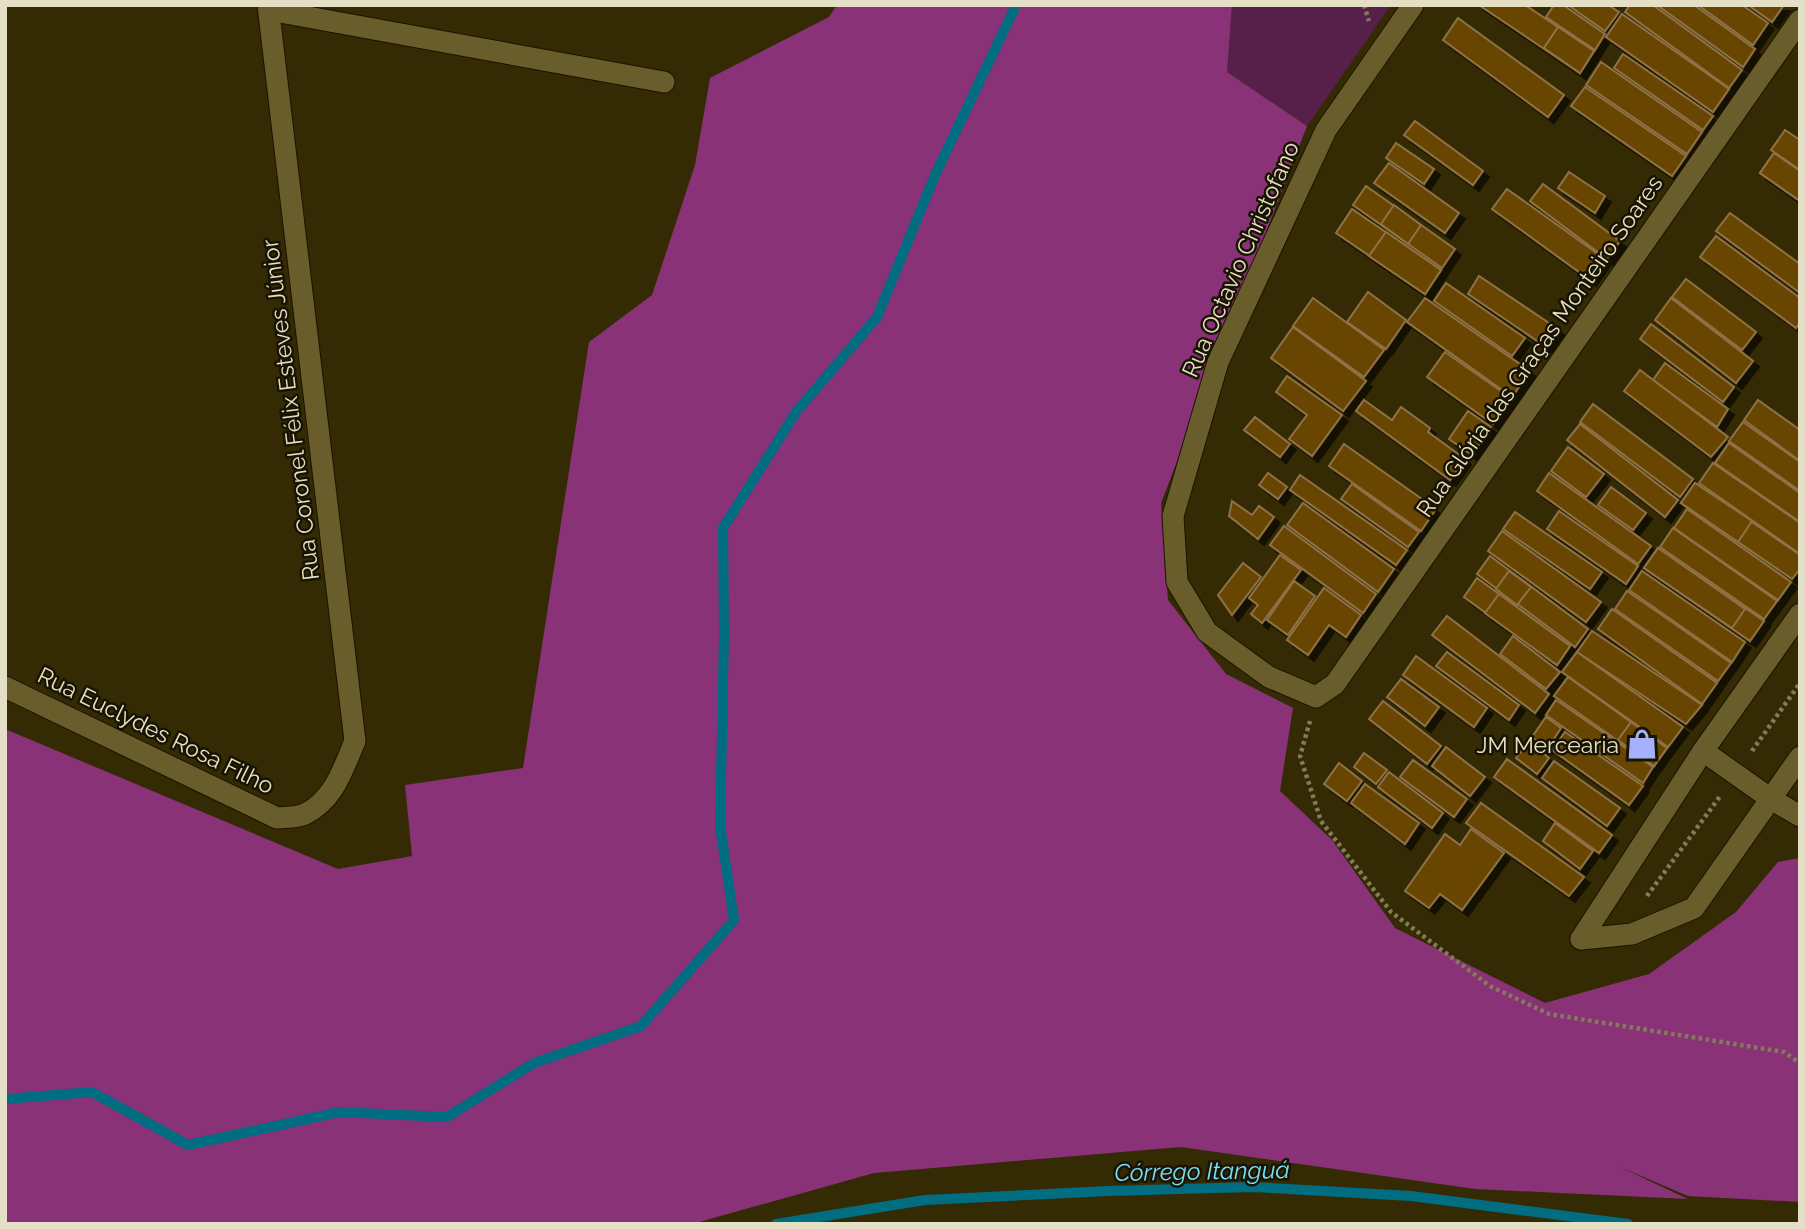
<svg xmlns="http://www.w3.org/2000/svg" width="1805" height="1229" font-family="Raleway,sans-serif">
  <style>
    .green { fill: #56204b }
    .forest { fill: #893278 }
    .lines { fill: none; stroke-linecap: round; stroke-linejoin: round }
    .stream { stroke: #006d81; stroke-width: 10 }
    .building { fill: #674500; stroke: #8f7246; stroke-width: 2; filter: url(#shadow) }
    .minor-casing { stroke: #1a1400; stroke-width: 23 }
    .tertiary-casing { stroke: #1a1400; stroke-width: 23 }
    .path { stroke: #837b5a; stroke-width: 4.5; stroke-dasharray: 3.5 3.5; stroke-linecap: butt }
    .minor { stroke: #685d2b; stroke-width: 21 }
    .tertiary { stroke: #685d2b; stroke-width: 21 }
    .labels { text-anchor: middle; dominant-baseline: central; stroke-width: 5; stroke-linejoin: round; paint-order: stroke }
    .street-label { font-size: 23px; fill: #e5dfc5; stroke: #191402 }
    .poi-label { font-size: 23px; fill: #e5dfc5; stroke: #191402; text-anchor: end }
    .water-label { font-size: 24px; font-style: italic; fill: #76e1fc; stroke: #191402 }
  </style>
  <defs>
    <filter id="shadow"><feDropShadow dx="6" dy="6" stdDeviation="0" flood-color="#0009"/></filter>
  </defs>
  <rect width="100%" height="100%" fill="#342b04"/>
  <polygon class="green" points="1232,5 1391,5 1307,126 1227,72"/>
  <polygon class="forest" points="837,5 1232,5 1227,72 1307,126 1161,503 1168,600 1226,674 1293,708 1280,791 1332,840 1395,928 1545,1003 1649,974 1736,912 1778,862 1800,858 1800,1202 1688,1196 1620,1167 1688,1199 1475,1189 1181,1147 874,1173 692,1224 5,1224 5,729 338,869 412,856 405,785 523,768 589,342 652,295 695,165 710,78 829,17"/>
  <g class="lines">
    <g class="stream">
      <polyline points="5,1099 92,1092 188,1145 339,1112 447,1117 534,1063 641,1026 734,920 720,826 724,635 723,528 796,412 877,317 935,175 1016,5"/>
      <polyline points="776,1224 925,1200 1108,1191 1253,1187 1411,1196 1628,1224"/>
    </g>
  </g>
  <g class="building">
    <polygon points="1479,5 1525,5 1594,51 1580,73"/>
    <polygon points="1554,5 1563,5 1605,34 1595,50 1546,17"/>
    <polygon points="1568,5 1608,5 1619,12 1605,31"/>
    <polygon points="1630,5 1653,5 1742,70 1729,88 1625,12"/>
    <polygon points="1657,5 1694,5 1755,49 1743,67"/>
    <polygon points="1698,5 1742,5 1768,23 1753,45"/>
    <polygon points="1748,5 1784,5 1772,22"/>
    <polygon points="1622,14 1729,89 1713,112 1606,37"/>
    <polygon points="1458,18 1564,95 1548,117 1443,40"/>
    <polygon points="1558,27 1594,51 1580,73 1544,48"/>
    <polygon points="1623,54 1713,116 1703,130 1614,68"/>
    <polygon points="1601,62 1702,132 1687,154 1586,85"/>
    <polygon points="1585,87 1686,156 1672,176 1571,106"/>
    <polygon points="1415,121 1483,171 1473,185 1404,135"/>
    <polygon points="1785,130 1800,140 1800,170 1771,150"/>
    <polygon points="1396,143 1434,169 1424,184 1386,158"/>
    <polygon points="1774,153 1800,171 1800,201 1760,173"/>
    <polygon points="1774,153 1800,171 1800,201 1760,173"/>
    <polygon points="1389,163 1459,213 1445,233 1374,183"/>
    <polygon points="1569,172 1605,196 1595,213 1558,188"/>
    <polygon points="1543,184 1620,241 1607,259 1530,201"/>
    <polygon points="1366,186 1455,249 1442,268 1353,205"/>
    <polygon points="1507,189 1605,259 1590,280 1492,209"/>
    <polygon points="1394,205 1421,225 1408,244 1381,224"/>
    <polygon points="1352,209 1441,270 1425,294 1336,233"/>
    <polygon points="1730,213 1800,264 1800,293 1716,231"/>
    <polygon points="1386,232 1441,270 1425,294 1369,256"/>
    <polygon points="1716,236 1800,298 1800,322 1796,328 1700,257"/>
    <polygon points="1479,276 1558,329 1546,347 1468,294"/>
    <polygon points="1686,279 1756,332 1742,350 1672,297"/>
    <polygon points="1446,283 1525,338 1512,356 1434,301"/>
    <polygon points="1368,292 1406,320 1386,349 1347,322"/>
    <polygon points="1313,298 1384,350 1364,377 1293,326"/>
    <polygon points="1425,298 1530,371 1512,397 1407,322"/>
    <polygon points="1671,298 1753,361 1736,383 1655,320"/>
    <polygon points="1651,324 1734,387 1723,402 1640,339"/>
    <polygon points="1293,327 1366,381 1343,411 1271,358"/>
    <polygon points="1445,352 1511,398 1493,424 1427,377"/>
    <polygon points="1665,363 1728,409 1717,427 1653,380"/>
    <polygon points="1640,370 1728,437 1711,457 1624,391"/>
    <polygon points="1287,376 1342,415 1312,456 1289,439 1307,415 1276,392"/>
    <polygon points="1364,400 1392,420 1401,407 1430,428 1428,432 1465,459 1450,480 1356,411"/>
    <polygon points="1758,400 1800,430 1800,461 1744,420"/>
    <polygon points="1593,404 1693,479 1680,497 1580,422"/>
    <polygon points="1468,411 1491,427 1472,455 1449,439"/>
    <polygon points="1255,417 1290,444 1280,457 1244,430"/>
    <polygon points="1743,422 1800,462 1800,491 1729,441"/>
    <polygon points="1580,424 1678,500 1665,517 1567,440"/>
    <polygon points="1729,443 1800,493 1800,522 1715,463"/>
    <polygon points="1729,443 1800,493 1800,522 1715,463"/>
    <polygon points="1344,444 1436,509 1421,531 1329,466"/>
    <polygon points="1568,447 1604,474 1586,497 1551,471"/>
    <polygon points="1713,463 1800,523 1800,554 1699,483"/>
    <polygon points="1268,473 1287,487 1278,499 1259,485"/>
    <polygon points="1549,473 1651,546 1638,564 1537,491"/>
    <polygon points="1300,475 1407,550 1396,565 1290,490"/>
    <polygon points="1695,483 1800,555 1800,569 1792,579 1681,503"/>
    <polygon points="1695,483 1752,521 1738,542 1681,503"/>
    <polygon points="1352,484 1419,532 1408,547 1341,499"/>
    <polygon points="1611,487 1646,513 1633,530 1598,505"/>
    <polygon points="1232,501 1252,515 1259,506 1274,517 1258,539 1229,516"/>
    <polygon points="1303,503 1394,569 1378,592 1287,525"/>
    <polygon points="1687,509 1791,582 1778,600 1674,528"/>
    <polygon points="1559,511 1638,566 1626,584 1547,529"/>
    <polygon points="1515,512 1602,572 1590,589 1503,529"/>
    <polygon points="1284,526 1376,594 1363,613 1270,545"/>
    <polygon points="1673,528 1777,601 1764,619 1660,547"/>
    <polygon points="1502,531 1601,602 1586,622 1488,551"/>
    <polygon points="1658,548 1764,621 1750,641 1644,568"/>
    <polygon points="1658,548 1745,609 1732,628 1644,568"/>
    <polygon points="1280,555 1301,570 1262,623 1251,614 1258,605 1249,598"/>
    <polygon points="1490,556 1588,629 1575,647 1477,574"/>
    <polygon points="1243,563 1261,577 1232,615 1218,595"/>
    <polygon points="1509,571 1531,587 1517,605 1496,589"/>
    <polygon points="1642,571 1745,642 1732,662 1629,590"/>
    <polygon points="1477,578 1570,646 1557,665 1464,597"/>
    <polygon points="1294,581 1315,596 1288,635 1267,620"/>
    <polygon points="1324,588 1361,615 1346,637 1329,625 1308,655 1287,640"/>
    <polygon points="1627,591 1731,663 1718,681 1615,609"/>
    <polygon points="1499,594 1570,646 1557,665 1485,613"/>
    <polygon points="1612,609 1717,683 1702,704 1598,629"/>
    <polygon points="1447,616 1549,694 1535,713 1432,635"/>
    <polygon points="1592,631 1702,705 1686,724 1577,652"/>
    <polygon points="1513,636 1560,672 1546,689 1500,654"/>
    <polygon points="1447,652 1519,705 1509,720 1436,666"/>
    <polygon points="1577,652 1683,727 1668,747 1562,672"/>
    <polygon points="1416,656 1487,708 1474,727 1403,675"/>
    <polygon points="1568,677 1667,748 1654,766 1554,696"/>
    <polygon points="1401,679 1439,707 1425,726 1387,697"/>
    <polygon points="1556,700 1653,767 1643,783 1546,715"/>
    <polygon points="1383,701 1441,746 1427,764 1369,719"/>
    <polygon points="1546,717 1561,728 1548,748 1532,737"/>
    <polygon points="1631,722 1667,748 1654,766 1618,740"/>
    <polygon points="1565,732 1643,786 1629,805 1552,750"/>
    <polygon points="1529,742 1549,758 1537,774 1516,758"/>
    <polygon points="1446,747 1485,777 1470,796 1432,766"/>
    <polygon points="1364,753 1387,770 1376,784 1354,767"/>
    <polygon points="1507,759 1612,835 1599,853 1494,777"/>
    <polygon points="1413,760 1467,799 1454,817 1400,777"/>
    <polygon points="1554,761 1620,808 1607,826 1542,778"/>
    <polygon points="1339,763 1362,781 1347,801 1324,784"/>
    <polygon points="1389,772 1443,813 1432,828 1378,787"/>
    <polygon points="1365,784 1419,823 1405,844 1351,803"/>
    <polygon points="1481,803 1584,877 1569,896 1466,823"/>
    <polygon points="1555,823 1593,851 1580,869 1543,841"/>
    <polygon points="1471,829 1504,853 1462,910 1440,894 1429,908 1405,891 1445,834 1460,845"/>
  </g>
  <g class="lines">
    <g class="minor-casing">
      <g id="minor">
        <polyline points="1413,5 1326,130 1218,362 1173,516 1177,582 1207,632 1269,677 1316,697 1335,684 1800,20"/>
        <polyline points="269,10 664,82"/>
        <path d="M5,687L277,818C285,817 297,818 305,814C334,800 343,769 355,741L268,5"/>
        <polyline points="1703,751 1771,799 1800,816"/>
      </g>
    </g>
    <g class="tertiary-casing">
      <g id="tertiary">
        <polyline points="1581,939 1703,751 1800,614"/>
        <polyline points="1581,939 1632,934 1694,908 1800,757"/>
      </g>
    </g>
    <g class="path">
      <polyline points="1364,5 1369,21"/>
      <polyline points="1310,721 1300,756 1321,821 1391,912 1490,986 1549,1014 1784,1052 1800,1063"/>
      <polyline points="1752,751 1800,683"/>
      <polyline points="1647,896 1721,795"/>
    </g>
    <use href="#minor" class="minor"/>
    <use href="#tertiary" class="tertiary"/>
  </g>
  <defs>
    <g id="shop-bare" transform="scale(2.415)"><path d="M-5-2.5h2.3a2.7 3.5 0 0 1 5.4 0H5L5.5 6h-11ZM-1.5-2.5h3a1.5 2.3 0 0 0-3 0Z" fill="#a5b1fc" stroke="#191402" stroke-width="2.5" paint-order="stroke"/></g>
  </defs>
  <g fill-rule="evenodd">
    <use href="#shop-bare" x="1642" y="744"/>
  </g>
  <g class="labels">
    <g class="street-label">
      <text transform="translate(1240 259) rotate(-66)">Rua Octavio Christofano</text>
      <text transform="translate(1539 346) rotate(-55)">Rua Glória das Graças Monteiro Soares</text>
      <text transform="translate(290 410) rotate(-97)">Rua Coronel Félix Esteves Júnior</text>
      <text transform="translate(156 730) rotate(26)">Rua Euclydes Rosa Filho</text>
    </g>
    <g class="poi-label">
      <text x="1619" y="744">JM Mercearia</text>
    </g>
    <g class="water-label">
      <text transform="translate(1202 1171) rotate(-1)">Córrego Itanguá</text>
    </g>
  </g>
  <rect width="1805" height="1229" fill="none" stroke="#e5dfc5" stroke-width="14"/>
</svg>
